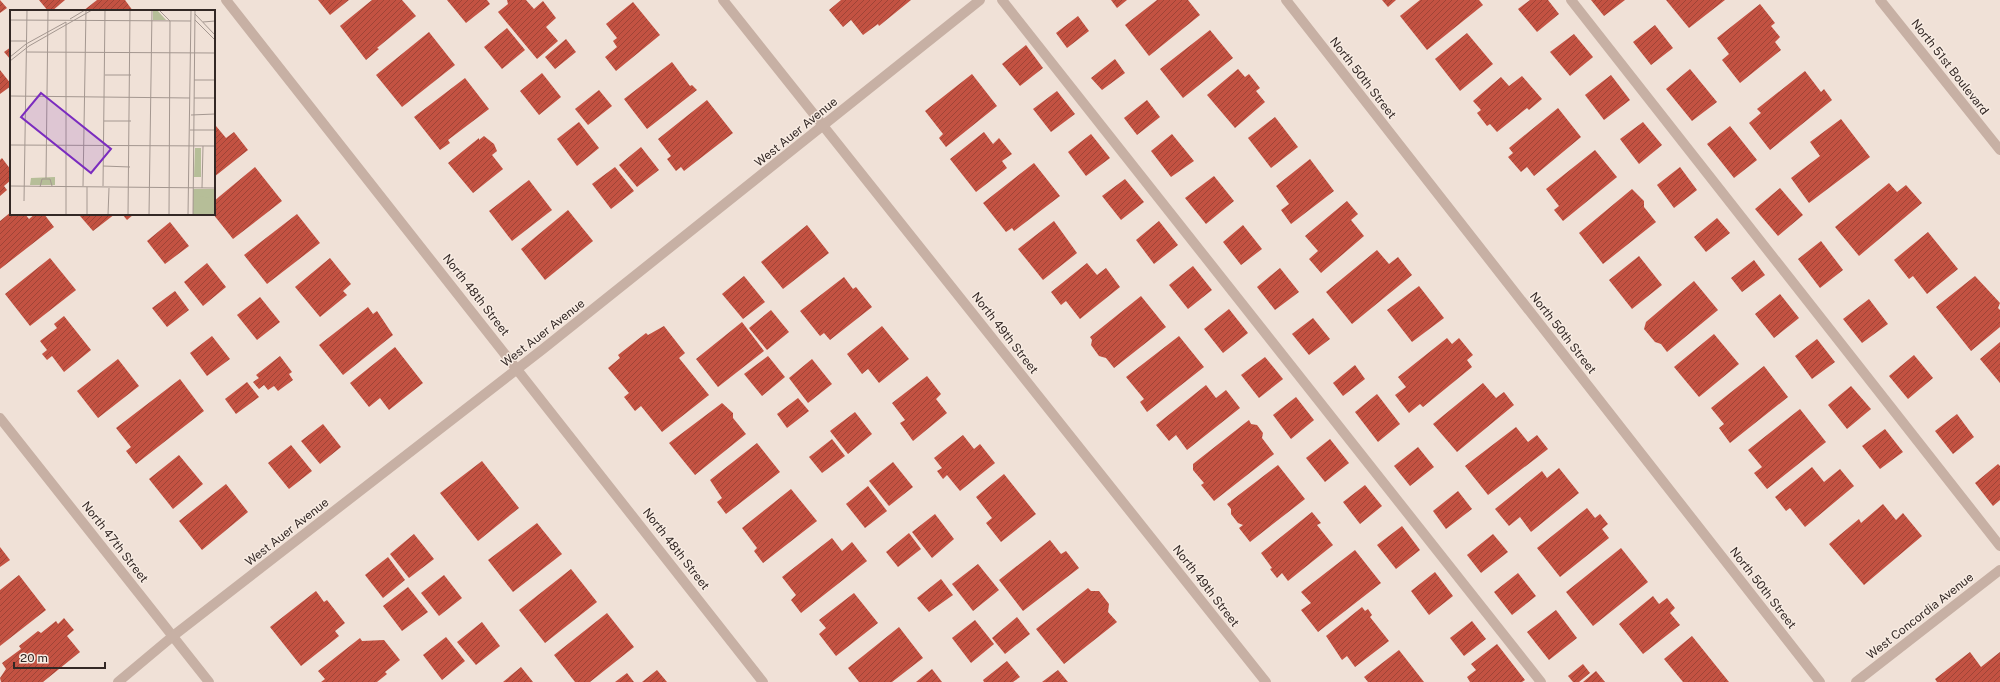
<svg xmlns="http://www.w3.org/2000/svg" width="2000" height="682" font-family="'Public Sans',sans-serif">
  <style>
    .building { fill: url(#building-hatch) }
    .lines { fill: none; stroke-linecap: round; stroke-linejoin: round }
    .service { stroke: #c7b0a4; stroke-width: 10 }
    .minor { stroke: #c7b0a4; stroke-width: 10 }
    .tertiary { stroke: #c7b0a4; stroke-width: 10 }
    .labels { text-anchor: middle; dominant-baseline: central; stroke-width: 3; stroke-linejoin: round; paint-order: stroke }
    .street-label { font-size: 12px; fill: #332825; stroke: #f8ece3 }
    .inset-road { fill: none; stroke: #a49790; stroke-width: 1 }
    .view { fill: #7b2cbf; fill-opacity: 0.15; stroke: #7b2cbf; stroke-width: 2 }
    .inset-edge { fill: none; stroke: #332825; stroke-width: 2 }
  </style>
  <defs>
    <pattern id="building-hatch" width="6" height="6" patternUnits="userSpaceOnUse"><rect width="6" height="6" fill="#c35242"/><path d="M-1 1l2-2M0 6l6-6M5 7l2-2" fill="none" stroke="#9f4437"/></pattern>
  </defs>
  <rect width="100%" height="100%" fill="#f0e1d7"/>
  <g class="building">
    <polygon points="0,0 7,8 0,13"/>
    <polygon points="39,0 65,0 52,11 48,11"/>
    <polygon points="97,0 125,0 133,11 83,11"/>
    <polygon points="318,0 349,0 330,15"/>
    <polygon points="372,0 402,0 416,16 377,48 379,49 366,60 340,26"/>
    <polygon points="447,0 487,0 490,4 466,23"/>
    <polygon points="507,0 526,0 534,9 543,1 556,18 546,27 558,41 537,59 498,12 508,4"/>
    <polygon points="841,0 911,0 879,26 878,24 863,35 851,20 843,27 829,10"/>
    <polygon points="1111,0 1127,0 1117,8"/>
    <polygon points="1157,0 1188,0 1200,15 1149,56 1125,25"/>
    <polygon points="1382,0 1396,0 1388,7"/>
    <polygon points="1420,0 1479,0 1483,5 1427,50 1400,16"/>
    <polygon points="1530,0 1548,0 1559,14 1537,32 1518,9"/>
    <polygon points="1591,0 1625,0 1604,16"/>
    <polygon points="1666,0 1725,0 1689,28"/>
    <polygon points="633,2 660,35 616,71 605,57 617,47 613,41 617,38 606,24"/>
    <polygon points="1760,4 1775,23 1771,26 1780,37 1775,42 1781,50 1740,83 1722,60 1729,54 1717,38"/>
    <polygon points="1078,16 1089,31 1067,48 1056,33"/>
    <polygon points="1655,25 1673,48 1651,65 1633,42"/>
    <polygon points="507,28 525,50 502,69 484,47"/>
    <polygon points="1210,30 1233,58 1183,98 1160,69"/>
    <polygon points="429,32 455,65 402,107 376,75"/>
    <polygon points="1467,33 1493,64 1460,91 1435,59"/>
    <polygon points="1574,34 1593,57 1570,76 1550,52"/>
    <polygon points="566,39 576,52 555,69 545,57"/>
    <polygon points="1026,45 1043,68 1020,86 1002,64"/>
    <polygon points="11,47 11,60 4,52"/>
    <polygon points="1115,59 1125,73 1102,90 1091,78"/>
    <polygon points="672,62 690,86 692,85 697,90 647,129 624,99"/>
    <polygon points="1238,69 1245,77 1249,74 1260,88 1256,91 1265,102 1235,128 1207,95"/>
    <polygon points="1690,69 1717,102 1692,121 1666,89"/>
    <polygon points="0,70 11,84 11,86 0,94"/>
    <polygon points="1805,71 1821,92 1824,89 1832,100 1770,150 1749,123 1761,113 1757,109"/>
    <polygon points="542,73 561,97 539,115 520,91"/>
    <polygon points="972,74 997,106 946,147 939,138 943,134 925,111"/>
    <polygon points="1611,75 1630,100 1604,120 1585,95"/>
    <polygon points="1522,76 1542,99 1529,110 1527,108 1497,132 1490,124 1487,126 1477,113 1481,110 1473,101 1501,77 1509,86"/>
    <polygon points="465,78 489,109 448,140 450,143 440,150 414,117"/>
    <polygon points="599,90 612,106 588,125 575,109"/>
    <polygon points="1057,91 1075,114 1051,132 1033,109"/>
    <polygon points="707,100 733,133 684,171 681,167 676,171 667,159 671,156 658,139"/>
    <polygon points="1147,100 1160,117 1137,135 1124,118"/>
    <polygon points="1558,108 1581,137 1534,176 1527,167 1521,172 1508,157 1513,153 1509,148"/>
    <polygon points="1275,117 1298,147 1271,168 1248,138"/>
    <polygon points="1841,119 1870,157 1809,203 1791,178 1820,156 1810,142"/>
    <polygon points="579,122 599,148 577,166 557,139"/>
    <polygon points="1643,122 1662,145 1639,164 1620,139"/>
    <polygon points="216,126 226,138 234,132 248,150 214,177 214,128"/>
    <polygon points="1730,126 1757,160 1734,178 1707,144"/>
    <polygon points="984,132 993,144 999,138 1012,154 1002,161 1007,168 976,192 950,159"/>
    <polygon points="1091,134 1110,158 1086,176 1068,152"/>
    <polygon points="1172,134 1194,161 1171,177 1151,151"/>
    <polygon points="484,136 494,144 497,151 492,155 503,169 473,193 448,163 479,138 479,140"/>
    <polygon points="641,147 659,170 637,187 619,165"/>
    <polygon points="1595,150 1617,177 1563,221 1554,210 1559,206 1546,189"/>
    <polygon points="2,158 11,170 11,180 4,186 7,190 0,196 0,160"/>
    <polygon points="1310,159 1334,191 1291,224 1281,210 1289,204 1276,186"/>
    <polygon points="1034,163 1060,196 1014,231 1012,228 1006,232 983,203"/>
    <polygon points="255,167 282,201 233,239 213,214 214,201"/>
    <polygon points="615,167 634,191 611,209 592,184"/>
    <polygon points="1680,167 1697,190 1674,208 1657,185"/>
    <polygon points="1214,176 1234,201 1206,224 1185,198"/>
    <polygon points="1125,179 1144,202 1121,220 1102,196"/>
    <polygon points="529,180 552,210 512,241 489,211"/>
    <polygon points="1889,183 1897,192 1906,185 1922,203 1859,256 1835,227"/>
    <polygon points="1780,188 1803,215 1778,236 1755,209"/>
    <polygon points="1632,189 1644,201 1644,207 1656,222 1603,264 1579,233"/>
    <polygon points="1347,201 1358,214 1351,220 1364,236 1321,273 1309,259 1318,251 1305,236"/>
    <polygon points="568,210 593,241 545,280 521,249"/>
    <polygon points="11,212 11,214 25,214 29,219 35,214 44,214 54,227 0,269 0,221"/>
    <polygon points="83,214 115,214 93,231 80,216"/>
    <polygon points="122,214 134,214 127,220"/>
    <polygon points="297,214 320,243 267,284 244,255"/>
    <polygon points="1717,218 1730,233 1706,252 1694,237"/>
    <polygon points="1054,221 1077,253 1043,280 1018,249"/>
    <polygon points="1159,221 1178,245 1154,264 1136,240"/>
    <polygon points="170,222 189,246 165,264 147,241"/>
    <polygon points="807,225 829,253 783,289 761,262"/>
    <polygon points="1243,225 1262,249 1241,265 1223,242"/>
    <polygon points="1928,232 1958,269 1927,294 1913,276 1909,279 1894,260"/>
    <polygon points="1821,241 1843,270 1820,288 1798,259"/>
    <polygon points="1377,250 1389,264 1398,257 1412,275 1352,324 1326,292"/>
    <polygon points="1639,256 1662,285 1632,309 1609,280"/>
    <polygon points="50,258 76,290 30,326 5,294"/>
    <polygon points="330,258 351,284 343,291 347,295 320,317 295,287"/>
    <polygon points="1754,260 1765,275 1742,292 1731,278"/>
    <polygon points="207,263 226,287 203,306 184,282"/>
    <polygon points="1087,263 1097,275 1106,268 1120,287 1080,319 1066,301 1061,305 1051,292"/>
    <polygon points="1193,266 1212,290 1188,309 1169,285"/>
    <polygon points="1280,268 1299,292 1275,310 1257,287"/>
    <polygon points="744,276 765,302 743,319 722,294"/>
    <polygon points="1975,276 2000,303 1998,308 2000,310 2000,327 1971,351 1936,307"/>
    <polygon points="844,277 853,289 856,287 872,307 830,340 824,333 820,336 800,311"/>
    <polygon points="1694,281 1718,310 1667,352 1661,344 1655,342 1644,329 1646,322"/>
    <polygon points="1419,286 1444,318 1412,342 1387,310"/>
    <polygon points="175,291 189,310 167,327 152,308"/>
    <polygon points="1780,294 1799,318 1774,338 1755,314"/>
    <polygon points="1141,296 1166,327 1114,368 1106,358 1099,356 1091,345 1092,340 1090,337"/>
    <polygon points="260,297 280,322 257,340 237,315"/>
    <polygon points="1869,299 1888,324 1862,343 1843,319"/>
    <polygon points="368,307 373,314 377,311 393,335 343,375 319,345"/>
    <polygon points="1229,309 1248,333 1223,353 1204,329"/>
    <polygon points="771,310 789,332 767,350 749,328"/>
    <polygon points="64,316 91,350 64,372 52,356 47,360 42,354 47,350 40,341 57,328 54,324"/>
    <polygon points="1313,318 1330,339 1309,355 1292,334"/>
    <polygon points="742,322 764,351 718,387 696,359"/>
    <polygon points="664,326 685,353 679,358 709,395 662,432 641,406 635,411 624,397 629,393 608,368 620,358 618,355 646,333 648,335"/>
    <polygon points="882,326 909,359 879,383 868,369 862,374 847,354"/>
    <polygon points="1714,334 1739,364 1699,397 1674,367"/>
    <polygon points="212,336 230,359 207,376 190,353"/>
    <polygon points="1179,336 1204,367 1147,412 1140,402 1144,399 1126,377"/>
    <polygon points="1447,338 1452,344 1459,338 1473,355 1467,360 1472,367 1423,407 1420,404 1409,413 1395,395 1406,387 1398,377"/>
    <polygon points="1817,339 1835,362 1812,379 1795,356"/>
    <polygon points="2000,342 2000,383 1980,359"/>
    <polygon points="395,347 423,383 389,410 380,398 369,407 350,383"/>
    <polygon points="1914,355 1933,378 1908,399 1889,376"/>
    <polygon points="280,356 292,372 289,374 293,380 278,391 274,386 268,390 264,385 259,389 253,382 259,378 256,375"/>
    <polygon points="768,356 785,377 762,396 744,374"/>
    <polygon points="1265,357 1283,379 1259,398 1241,375"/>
    <polygon points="118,359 139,386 98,418 77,391"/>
    <polygon points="812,359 832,384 808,403 789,378"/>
    <polygon points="1355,365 1365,379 1343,396 1333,383"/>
    <polygon points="1764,366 1788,397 1730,443 1719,428 1724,424 1711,408"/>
    <polygon points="927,376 941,394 936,399 947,413 913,441 900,423 905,420 892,403"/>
    <polygon points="180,379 204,411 136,464 126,451 131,447 116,428"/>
    <polygon points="247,382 259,397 236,414 225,399"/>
    <polygon points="1483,383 1496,398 1504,392 1514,405 1457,452 1433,424"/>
    <polygon points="1206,385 1216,398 1226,390 1240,408 1187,450 1176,435 1169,441 1156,425"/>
    <polygon points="1851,386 1871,409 1847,429 1828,405"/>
    <polygon points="1377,394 1400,424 1378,442 1355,412"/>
    <polygon points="1296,397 1314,420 1291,439 1273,415"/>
    <polygon points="798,398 809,411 787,428 777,414"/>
    <polygon points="722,403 733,413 733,418 746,434 695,475 669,443"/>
    <polygon points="1800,409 1826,442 1767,489 1754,473 1762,467 1748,450"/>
    <polygon points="855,412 872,434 848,454 830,431"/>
    <polygon points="1957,414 1974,437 1953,454 1935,431"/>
    <polygon points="1249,420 1251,424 1257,425 1263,433 1262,438 1274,454 1214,501 1201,485 1204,483 1193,470 1193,464"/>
    <polygon points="323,424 341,447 320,464 301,441"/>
    <polygon points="1516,427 1528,442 1537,435 1548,449 1488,495 1465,466"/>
    <polygon points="1885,429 1903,452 1880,469 1862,446"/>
    <polygon points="963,435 974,449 980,444 995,463 960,491 947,475 943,479 937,471 942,468 934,458"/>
    <polygon points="832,439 845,456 822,473 809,457"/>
    <polygon points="1330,439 1349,463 1325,482 1306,458"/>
    <polygon points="757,443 780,472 726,514 717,502 722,498 710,480"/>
    <polygon points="291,445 312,471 289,489 268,463"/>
    <polygon points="1418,447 1434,467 1410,486 1394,466"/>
    <polygon points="179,455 203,484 173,509 149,479"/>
    <polygon points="482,461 519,508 478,541 440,493"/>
    <polygon points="893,462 913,487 889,506 869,481"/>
    <polygon points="1998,464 2000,466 2000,500 1993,506 1975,483"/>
    <polygon points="1278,465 1305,499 1250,542 1239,528 1243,525 1238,523 1231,514 1231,509 1227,504"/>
    <polygon points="1812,467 1824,482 1840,469 1854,486 1805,527 1790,508 1786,511 1775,497"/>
    <polygon points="1559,468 1579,493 1531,532 1520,517 1509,526 1495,509 1542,471 1547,478"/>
    <polygon points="1004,474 1036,514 1001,542 986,523 992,518 976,497"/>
    <polygon points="226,484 248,512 202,550 179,521"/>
    <polygon points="1365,485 1382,506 1360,524 1343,502"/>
    <polygon points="868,486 887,511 865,528 846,504"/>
    <polygon points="791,489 817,521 763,563 754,551 757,548 742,528"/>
    <polygon points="1458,491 1472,509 1446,529 1433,511"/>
    <polygon points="1883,504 1896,520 1903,513 1922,536 1864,585 1829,544 1859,519 1861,523"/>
    <polygon points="1587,508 1595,518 1600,514 1608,524 1602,529 1609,538 1560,577 1537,548"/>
    <polygon points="1312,512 1321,523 1317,525 1333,545 1288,581 1282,573 1277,578 1270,569 1272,568 1261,553"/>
    <polygon points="935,514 954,539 932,558 912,532"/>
    <polygon points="537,523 562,554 513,592 488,560"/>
    <polygon points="1402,526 1420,550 1396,569 1377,545"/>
    <polygon points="909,533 921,549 898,567 886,552"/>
    <polygon points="414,534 434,559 409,578 390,554"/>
    <polygon points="1493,534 1508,552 1481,573 1467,555"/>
    <polygon points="832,538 842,551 852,542 867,561 801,613 791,600 796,595 782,577"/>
    <polygon points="1050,540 1061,554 1066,551 1079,568 1023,611 999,580"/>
    <polygon points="0,547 10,560 0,567"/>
    <polygon points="1621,548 1648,582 1593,626 1566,592"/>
    <polygon points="1355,550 1381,583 1318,632 1301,610 1311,603 1301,592"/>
    <polygon points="388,557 405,580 383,598 365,575"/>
    <polygon points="978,564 999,590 973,611 952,584"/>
    <polygon points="571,569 597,602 545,643 519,610"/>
    <polygon points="1435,572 1453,596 1429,615 1411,591"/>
    <polygon points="1518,573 1536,596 1512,615 1494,592"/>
    <polygon points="19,575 46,610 0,646 0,590"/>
    <polygon points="444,575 462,598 439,616 421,593"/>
    <polygon points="941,579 953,595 929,612 917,598"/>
    <polygon points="408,587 428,612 402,631 383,606"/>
    <polygon points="1088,588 1091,591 1099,591 1109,604 1108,612 1117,622 1064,664 1036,629"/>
    <polygon points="316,591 324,602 327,600 345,623 335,631 339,636 301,666 270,627"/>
    <polygon points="854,593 878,623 836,656 819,634 826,628 819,620"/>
    <polygon points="1653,596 1659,604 1667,598 1675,608 1670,613 1680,625 1643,654 1619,624"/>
    <polygon points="1362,607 1365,611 1368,609 1372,615 1370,617 1389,641 1355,667 1347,656 1342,660 1326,636"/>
    <polygon points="1556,610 1577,638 1549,660 1527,632"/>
    <polygon points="607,613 634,647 590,682 575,682 554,655"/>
    <polygon points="1017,617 1030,634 1005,654 992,638"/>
    <polygon points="64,618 74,630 67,636 80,652 43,682 1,682 0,678 6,669 2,663 21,649 19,646 38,631 41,633 56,621 58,624"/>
    <polygon points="975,620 994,644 971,663 952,638"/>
    <polygon points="1472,621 1486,639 1464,656 1450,638"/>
    <polygon points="482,622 500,646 476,665 457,642"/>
    <polygon points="899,627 923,658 892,682 859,682 848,668"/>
    <polygon points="1692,636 1729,682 1683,682 1664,659"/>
    <polygon points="446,637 465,661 442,680 423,655"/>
    <polygon points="360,638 362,641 384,640 400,660 385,672 387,674 377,682 321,682 325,679 318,671"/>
    <polygon points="1497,644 1525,680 1522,682 1470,682 1467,677 1476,670 1471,664"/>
    <polygon points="1399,650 1424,682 1368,682 1364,677"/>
    <polygon points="1970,652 1981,667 2000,652 2000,682 1937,682 1935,679"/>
    <polygon points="1007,661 1020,677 1013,682 984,682 983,680"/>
    <polygon points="1583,664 1590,673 1579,682 1573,682 1568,676"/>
    <polygon points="521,667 533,682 503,682"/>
    <polygon points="932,669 942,682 916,682"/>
    <polygon points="657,670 667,682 642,682"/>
    <polygon points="1058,670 1068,682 1042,682"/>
    <polygon points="1596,671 1605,682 1583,682"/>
    <polygon points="627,673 634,682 615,682"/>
  </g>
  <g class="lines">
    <g class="service">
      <polyline points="1002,0 1541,682"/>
      <polyline points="1571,0 2000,546"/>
    </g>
    <g class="minor">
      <polyline points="226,0 763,682"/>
      <polyline points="723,0 1266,682"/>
      <polyline points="1286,0 1820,682"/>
      <polyline points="0,418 209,682"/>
      <polyline points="118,682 173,636 543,349 980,0"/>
      <polyline points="1856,682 2000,570"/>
    </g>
    <polyline class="tertiary" points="1880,0 2000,150"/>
  </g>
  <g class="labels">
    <g class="street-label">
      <text transform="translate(1950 67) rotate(52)">North 51st Boulevard</text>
      <text transform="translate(1363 78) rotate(52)">North 50th Street</text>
      <text transform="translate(796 132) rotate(-39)">West Auer Avenue</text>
      <text transform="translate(476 295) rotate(52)">North 48th Street</text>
      <text transform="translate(543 333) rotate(-38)">West Auer Avenue</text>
      <text transform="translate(1005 333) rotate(52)">North 49th Street</text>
      <text transform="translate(1563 333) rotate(52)">North 50th Street</text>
      <text transform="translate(287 532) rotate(-38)">West Auer Avenue</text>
      <text transform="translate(115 542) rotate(52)">North 47th Street</text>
      <text transform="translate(676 549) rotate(52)">North 48th Street</text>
      <text transform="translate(1206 586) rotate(52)">North 49th Street</text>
      <text transform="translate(1763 588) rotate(52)">North 50th Street</text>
      <text transform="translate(1920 616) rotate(-38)">West Concordia Avenue</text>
    </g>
  </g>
  <g transform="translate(10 10)">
    <rect width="205" height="205" fill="#f0e1d7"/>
    <path d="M143,0H147L156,10H143ZM191,138V167H184L185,138ZM45,167V175H20L21,168ZM183,179H205V205H183Z" fill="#b6be98"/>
    <path d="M189,186L200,188L205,201H190Z" fill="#b6be98"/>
    <path class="inset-road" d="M149,0L160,11L159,205M185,4L205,25M60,9L75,0M0,10L181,11M185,10L205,30M56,12V205M193,12L205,11M0,31H16M16,42L205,43M0,47L16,34L56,12M0,51L19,36L82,0M95,65H121M184,70H205M0,86L180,88M184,88H205M181,105L205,104M94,111H121M180,120H205M0,135L205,136M93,156L120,157M36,168L38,0M0,176L205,178M73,176L76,0M93,176L95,0M30,177L32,169H40L42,176M192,178L193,136M14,191L17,0M77,205V177M98,205L99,178M118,205L120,0M139,205L142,0M178,205L181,0M183,205L185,0"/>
    <path class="view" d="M31,83L101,139L81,163L11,107Z"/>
    <rect width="205" height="205" class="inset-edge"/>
  </g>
  <path d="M14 662v6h91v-6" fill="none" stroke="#332825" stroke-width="2"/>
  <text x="20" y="662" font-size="12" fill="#332825" stroke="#f8ece3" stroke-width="3" paint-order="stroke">20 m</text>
</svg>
